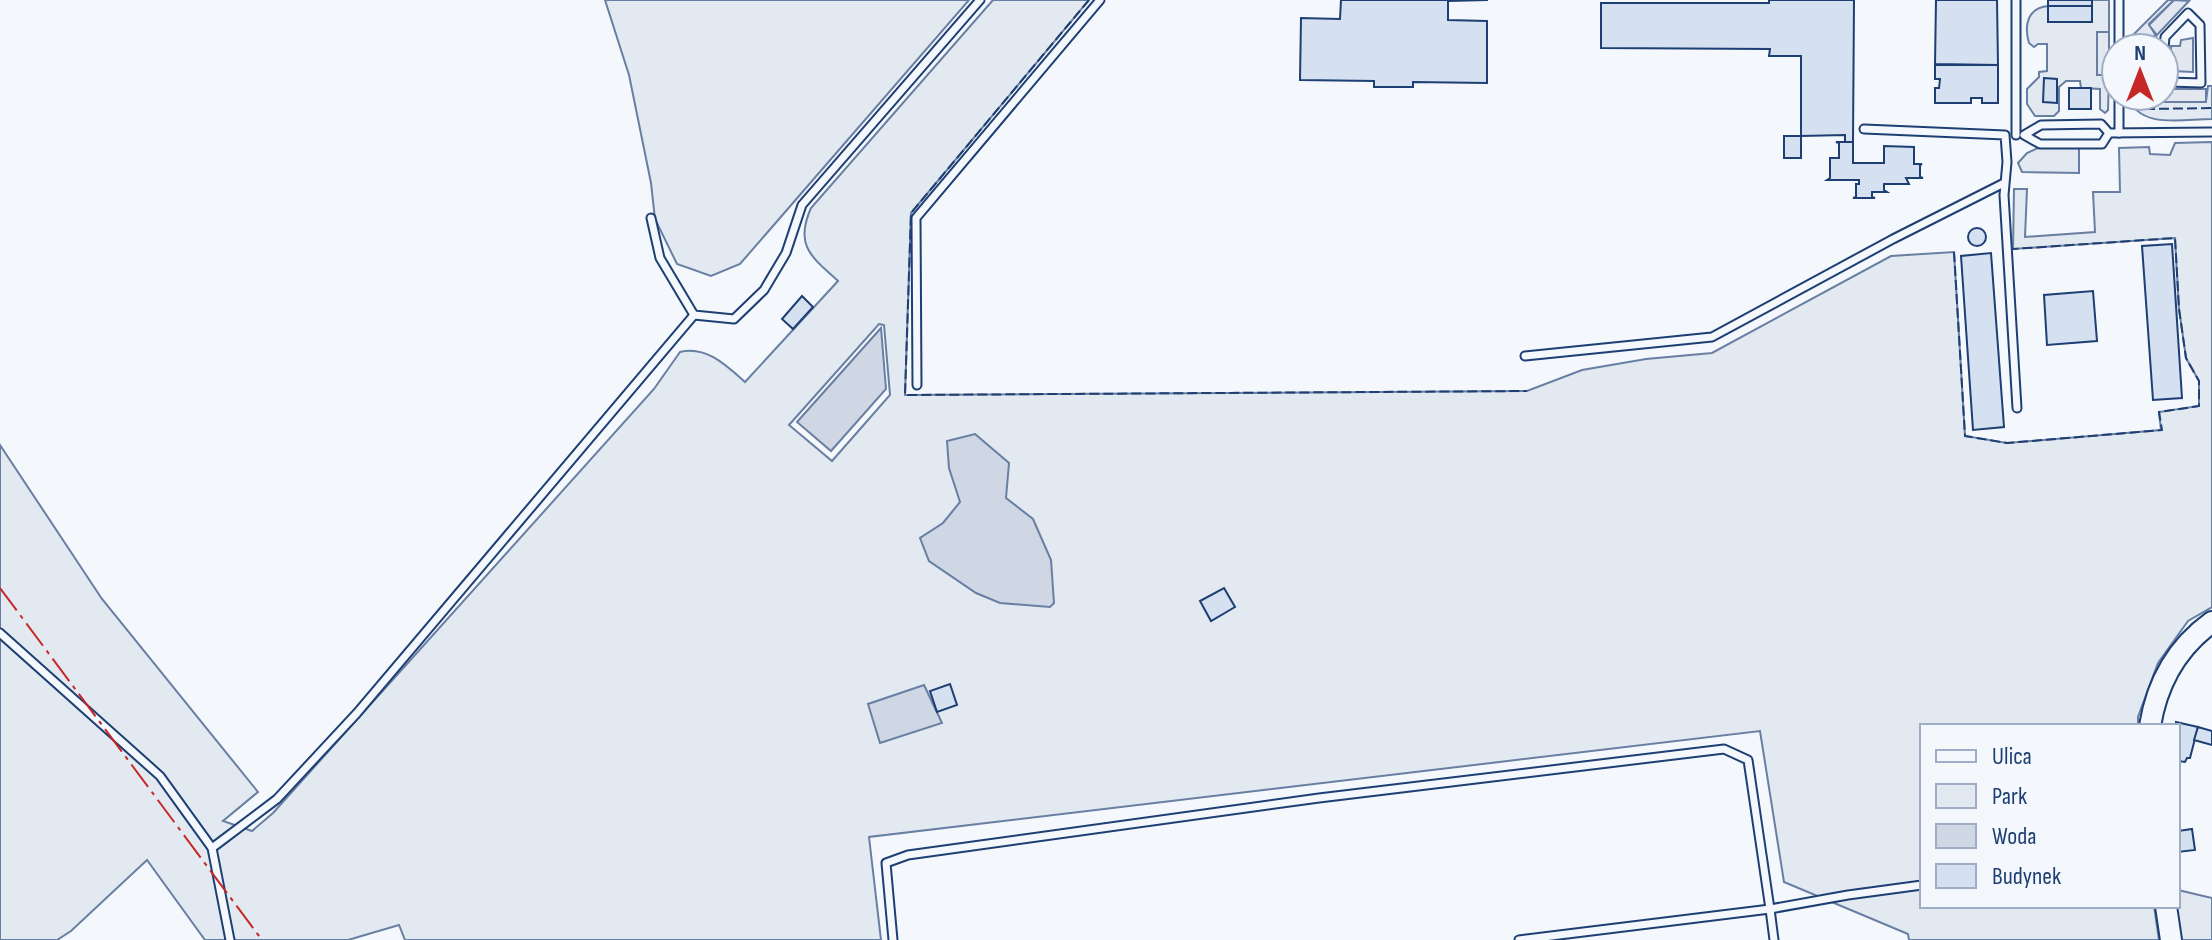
<svg xmlns="http://www.w3.org/2000/svg" width="2212" height="940" font-family="'Sofia Sans Condensed',sans-serif">
  <style>
    .green { fill: #e3e9f0; stroke: #687fa3; stroke-width: 2; fill-rule: evenodd }
    .parking { fill: #e3e8f0; stroke: #687fa3; stroke-width: 2 }
    .water { fill: #cfd7e4; stroke: #687fa3; stroke-width: 2 }
    .building { fill: #d5e0f0; stroke: #1d3f73; stroke-width: 2 }
    .lines { fill: none; stroke-linecap: round; stroke-linejoin: round }
    .lane-casing { stroke: #1d3f73; stroke-width: 11 }
    .secondary-casing { stroke: #1d3f73; stroke-width: 24 }
    .lane { stroke: #f4f7fb; stroke-width: 7 }
    .secondary { stroke: #f4f7fb; stroke-width: 20 }
    .fence { stroke: #1d3f73; stroke-width: 2; stroke-dasharray: 10 4; stroke-linecap: butt }
    .power { stroke: #c62828; stroke-width: 2; stroke-dasharray: 28 6 4 6; stroke-linecap: butt }
  </style>
  <rect width="100%" height="100%" fill="#f4f7fb"/>
  <g class="green">
    <polygon points="605,0 969,0 740,264 711,276 677,264 655,219 651,183 629,75"/>
    <path d="M993,0H1089L911,213L905,395L1527,391L1582,370L1646,359L1712,353L1891,256L1954,252L1965,436L2007,443L2161,430L2159,412L2199,406V381L2186,358L2179,309L2175,238L2013,249L2014,189H2027L2025,237L2095,232L2093,192H2120L2119,148L2149,147L2150,154L2170,155L2175,143L2212,142V607L2188,621L2158,663L2138,717V726H1922V906H2154L2159,940H1909L1908,934L1784,882L1760,731L869,837L881,940H405L399,925L348,940H205L147,860L71,931L57,940H0V445L102,599L258,792L223,821L252,831L273,813L654,389L680,352C706,345 727,366 745,382L838,281C812,257 794,246 811,208ZM879,324L884,325L890,395L832,461L789,425Z"/>
    <path d="M2092,0H2109V32L2097,33V75H2109L2108,110L2105,113L2100,109V89L2081,88L2080,81H2066L2059,87V111L2054,116H2035L2027,104V89L2039,77V72L2047,71V44H2038L2034,47L2029,43C2024,26 2027,8 2048,6V22H2092Z"/>
    <polygon points="2168,0 2174,0 2149,24 2156,36 2143,37 2143,48 2127,48 2131,37"/>
    <path d="M2208,86H2212V119C2182,119 2140,130 2127,96H2144V101H2206Z"/>
    <polygon points="2038,148 2079,148 2079,173 2022,172 2018,163 2027,153"/>
    <polygon points="2178,890 2212,898 2212,940 2179,940 2175,906 2178,906"/>
  </g>
  <g class="parking">
    <polygon points="2174,0 2189,1 2157,35 2149,25"/>
    <rect x="2097" y="32" width="12" height="43"/>
    <polygon points="2193,38 2193,72 2171,71 2171,46 2180,46 2181,40"/>
    <polygon points="2164,89 2206,89 2206,102 2144,102 2144,96 2164,96"/>
  </g>
  <g class="water">
    <polygon points="881,328 886,389 831,451 797,422"/>
    <polygon points="975,434 1009,463 1006,498 1033,519 1051,560 1054,603 1050,607 1000,603 976,593 929,561 920,538 943,523 960,502 949,468 947,441"/>
    <polygon points="924,685 942,723 880,743 868,704"/>
  </g>
  <g class="building">
    <polygon points="1341,0 1488,0 1448,1 1448,20 1487,21 1487,83 1413,82 1413,87 1374,87 1374,81 1300,80 1301,18 1340,19"/>
    <polygon points="1769,0 1854,0 1853,142 1845,142 1845,135 1801,136 1801,56 1769,56 1770,49 1601,48 1601,3 1769,3"/>
    <polygon points="1936,0 1997,0 1998,65 1935,64"/>
    <rect x="2048" y="0" width="44" height="6"/>
    <rect x="2048" y="6" width="44" height="16"/>
    <polygon points="1935,65 1998,65 1998,103 1982,103 1982,98 1971,98 1971,103 1935,103 1935,88 1939,88 1940,79 1935,79"/>
    <polygon points="2044,78 2057,79 2057,103 2043,102"/>
    <rect x="2069" y="88" width="22" height="21"/>
    <rect x="1784" y="136" width="17" height="22"/>
    <polygon points="1836,142 1853,142 1853,163 1884,163 1884,146 1914,147 1914,164 1922,164 1920,165 1920,177 1923,178 1906,178 1909,184 1884,184 1884,190 1887,192 1872,192 1872,197 1875,198 1853,198 1856,197 1856,184 1859,184 1859,180 1827,180 1830,178 1830,158 1839,158 1839,143"/>
    <circle cx="1977" cy="237" r="9"/>
    <polygon points="2172,244 2182,398 2153,400 2142,246"/>
    <polygon points="1991,253 2004,427 1973,430 1961,256"/>
    <polygon points="2093,291 2097,341 2047,345 2044,295"/>
    <polygon points="802,296 813,307 793,329 782,319"/>
    <polygon points="1224,588 1235,607 1211,621 1200,601"/>
    <polygon points="950,684 957,705 937,712 930,691"/>
    <polygon points="2176,722 2198,727 2190,758 2187,758 2185,762 2178,761"/>
    <polygon points="2198,727 2212,731 2212,745 2194,740"/>
    <polygon points="2192,829 2195,850 2178,852 2178,831"/>
  </g>
  <g class="lines">
    <g class="lane-casing">
      <g id="lane">
        <polyline points="2016,0 2016,135"/>
        <polyline points="2119,0 2119,48"/>
        <polyline points="2164,48 2165,37 2188,13 2200,25 2201,83 2169,82 2164,76"/>
        <polyline points="2119,96 2119,133"/>
        <polyline points="1864,129 2005,135 2007,162 2004,195 2017,408"/>
        <polyline points="2109,133 2102,144 2040,144 2024,135 2041,125 2101,124 2109,133 2212,132"/>
        <polyline points="651,218 660,258 694,315 734,319 764,290 786,253 802,205 980,0"/>
        <polyline points="1525,356 1712,337 1893,239 2004,183"/>
        <polyline points="917,385 916,218 1100,0"/>
        <polyline points="0,633 160,776 212,848 230,940"/>
        <polyline points="212,848 277,799 357,713 694,315"/>
        <polyline points="893,940 886,863 908,855 1319,798 1724,749 1748,760 1770,909 1848,895 1922,885"/>
        <polyline points="1519,940 1770,909 1774,940"/>
      </g>
    </g>
    <g class="secondary-casing">
      <g id="secondary">
        <path d="M2150,726C2157,683 2176,648 2212,622"/>
        <polyline points="2166,906 2171,940"/>
      </g>
    </g>
    <use href="#lane" class="lane"/>
    <use href="#secondary" class="secondary"/>
    <g class="fence">
      <polyline points="1089,0 911,213 905,395 1527,391"/>
      <polyline points="2149,105 2149,109 2212,108"/>
      <polyline points="1954,252 1965,436 2007,443 2162,430 2159,412 2199,406 2199,381 2186,358 2179,309 2175,238 2013,249"/>
    </g>
    <polyline class="power" points="0,588 262,940"/>
  </g>
  <rect x="1920" y="724" width="260" height="184" fill="#f4f7fb" stroke="#9eadc5" stroke-width="2"/>
  <rect x="1936" y="750" width="40" height="12" fill="#f4f7fb" stroke="#9eadc5" stroke-width="2"/>
  <text x="1992" y="764" font-size="24" fill="#1d3f73">Ulica</text>
  <rect x="1936" y="784" width="40" height="24" fill="#e3e9f0" stroke="#9eadc5" stroke-width="2"/>
  <text x="1992" y="804" font-size="24" fill="#1d3f73">Park</text>
  <rect x="1936" y="824" width="40" height="24" fill="#cfd7e4" stroke="#9eadc5" stroke-width="2"/>
  <text x="1992" y="844" font-size="24" fill="#1d3f73">Woda</text>
  <rect x="1936" y="864" width="40" height="24" fill="#d5e0f0" stroke="#9eadc5" stroke-width="2"/>
  <text x="1992" y="884" font-size="24" fill="#1d3f73">Budynek</text>
  <g transform="translate(2140 72)"><circle r="38" fill="#f4f7fb" stroke="#9eadc5" stroke-width="2"/>
  <path d="M0-6L14 30L0 20L-14 30Z" fill="#c62828"/>
  <text y="-12" font-size="22" font-weight="bold" text-anchor="middle" fill="#1d3f73">N</text>
  </g>
</svg>
